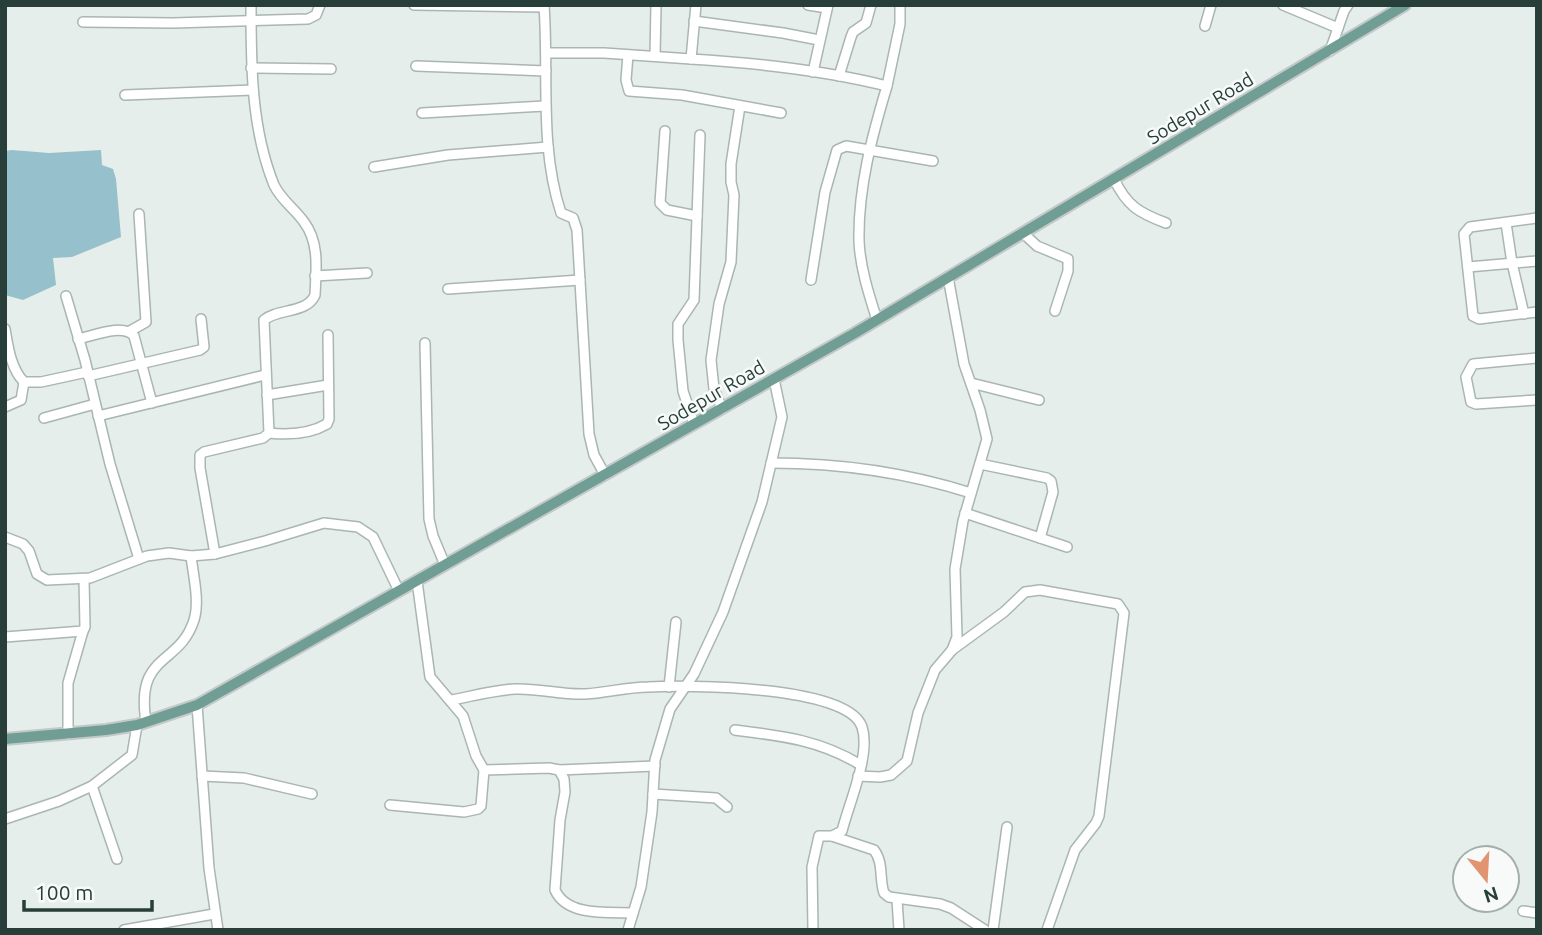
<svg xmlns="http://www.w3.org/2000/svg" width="1542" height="935" font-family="Ubuntu,sans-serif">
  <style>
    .water { fill: #96c0cb }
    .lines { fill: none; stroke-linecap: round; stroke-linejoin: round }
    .minor-casing { stroke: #a9b6b2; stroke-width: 12 }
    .major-casing { stroke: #c3c9c8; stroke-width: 14 }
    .minor { stroke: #fff; stroke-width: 9 }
    .major { stroke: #709e95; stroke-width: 10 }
    .labels { text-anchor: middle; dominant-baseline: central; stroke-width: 5; stroke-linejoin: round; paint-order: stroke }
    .street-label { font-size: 19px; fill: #273e39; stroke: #f7faf9 }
  </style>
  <rect width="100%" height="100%" fill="#e6eeeb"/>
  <polygon class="water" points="12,150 49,153 101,150 102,165 113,169 116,179 121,237 72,257 53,258 56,285 23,300 5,295 5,151"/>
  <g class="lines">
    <g class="minor-casing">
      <g id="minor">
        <polyline points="414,5 544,7"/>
        <path d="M544,5C549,75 539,146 561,213L573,218L577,230L589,434L594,455L605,475"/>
        <path d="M696,5L691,59C757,63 823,70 887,86L900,24V5"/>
        <polyline points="808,5 827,8"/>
        <polyline points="1283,5 1338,28"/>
        <polyline points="694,21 783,33 819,40"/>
        <polyline points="83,22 173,23 308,19 316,15 320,5"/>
        <polyline points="1205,26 1211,5"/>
        <polyline points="1330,51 1344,11 1348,5"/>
        <polyline points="546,53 604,53 691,59"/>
        <polyline points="628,55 626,80 629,91 682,95 781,113"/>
        <polyline points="655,56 656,5"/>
        <polyline points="416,66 546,71"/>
        <polyline points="251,68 331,69"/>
        <polyline points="813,72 828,5"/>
        <polyline points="839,76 851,37 853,32 866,23 871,5"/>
        <polyline points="125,95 253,90"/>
        <polyline points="422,113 545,106"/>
        <polyline points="665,131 660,203 667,210 697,216"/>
        <polyline points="374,167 448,155 548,147"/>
        <path d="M1114,179C1127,206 1139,213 1166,223"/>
        <polyline points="1537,218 1470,227 1464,234 1473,316 1479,319 1537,312"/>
        <polyline points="1506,223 1512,263 1524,314"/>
        <polyline points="1023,233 1037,246 1068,259 1068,271 1055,311"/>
        <polyline points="1468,267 1537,261"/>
        <polyline points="315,276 367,273"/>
        <polyline points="811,280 825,192 837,150 846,146 933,161"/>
        <polyline points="448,289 580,280"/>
        <polyline points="66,296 85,360 110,464 139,559"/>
        <path d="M877,320C869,295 860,267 859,241C858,188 872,136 887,86"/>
        <path d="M5,329C8,347 11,369 24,382H41L87,372"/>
        <polyline points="130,331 146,322 139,214"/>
        <path d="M78,339C93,336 123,323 134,336L152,403"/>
        <polyline points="425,343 429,519 433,536 445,565"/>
        <polyline points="1537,358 1473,364 1466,377 1471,402 1476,404 1537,400"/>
        <polyline points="88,376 200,350 204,347 201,319"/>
        <polyline points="971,383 1039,400"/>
        <polyline points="267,395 328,385"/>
        <polyline points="5,407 21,400 24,382"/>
        <polyline points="722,409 714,389 711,360 719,304 731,262 734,195 731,182 731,164 740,106"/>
        <polyline points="98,416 265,375"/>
        <polyline points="44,418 95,404"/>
        <polyline points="694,424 683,391 678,340 678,324 694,300 700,135"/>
        <path d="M269,433C288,435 310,434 327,424L329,419L328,335"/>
        <path d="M771,463C840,463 905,472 971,493"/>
        <polyline points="980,464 1047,478 1051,481 1053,492 1040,538"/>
        <polyline points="965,513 1067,547"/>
        <polyline points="5,537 23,544 29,551 37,574 47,580 90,578 147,556 169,553 191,556 215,554 265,541 324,523 358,527 373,537 399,591"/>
        <path d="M215,554L200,468V455L204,452L263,438L269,433L264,320C278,308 307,314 315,295C316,271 320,243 304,222C295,209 281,200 274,185C251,128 251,65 251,5"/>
        <path d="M417,581L430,677L463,716L476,756L484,770L549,768L559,770L564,779L565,792L560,820L555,890C567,917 609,912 633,913"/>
        <polyline points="5,637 83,631 85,627 84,579"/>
        <polyline points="952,650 1004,612 1025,592 1040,590 1118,604 1124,613 1099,816 1096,823 1075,850 1047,930"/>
        <polyline points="669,687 676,622"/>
        <path d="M452,700C473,696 494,690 515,689C538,688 562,695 585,694C606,693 627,687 648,687C687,685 848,685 862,727C871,754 849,803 842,831L832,836H819L812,867L813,930"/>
        <polyline points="197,705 209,868 218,930"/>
        <path d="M146,722C135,652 179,667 194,620C200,601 193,575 191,556"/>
        <path d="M735,730C783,736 819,740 861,765"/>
        <polyline points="68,734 68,683 83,631"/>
        <polyline points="559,770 655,766"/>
        <polyline points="202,776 244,778 312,794"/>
        <polyline points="858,776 880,777 891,775 907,761 918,713 935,670 952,650 957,637 955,569 963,521 987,439 980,410 964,364 948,277"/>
        <polyline points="92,786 117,859"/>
        <polyline points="653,794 716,798 727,807"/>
        <polyline points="390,805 464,812 478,809 481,806 484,770"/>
        <polyline points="5,819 59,801 92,786 132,755 137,725"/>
        <path d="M832,836L874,850C884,863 879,879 884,893L889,897L940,904L951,908L985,930"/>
        <polyline points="897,900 899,930"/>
        <polyline points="1523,911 1537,913"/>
        <polyline points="124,930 214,914"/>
        <polyline points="628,930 641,887 652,812 655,760 670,709 694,674 723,612 762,502 782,417 774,379"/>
        <polyline points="993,930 1007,827"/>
      </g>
    </g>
    <g class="major-casing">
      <polyline id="major" points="5,739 106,730 137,725 197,705 855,333 1405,5"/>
    </g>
    <use href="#minor" class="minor"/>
    <use href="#major" class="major"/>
  </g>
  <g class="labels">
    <g class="street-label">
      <text transform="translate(1200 108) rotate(-31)">Sodepur Road</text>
      <text transform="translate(711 395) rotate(-30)">Sodepur Road</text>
    </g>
  </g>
  <rect width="1542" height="935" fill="none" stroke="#273e39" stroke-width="14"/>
  <g transform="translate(1486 879) rotate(162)"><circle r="33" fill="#f7faf9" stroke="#a4afac" stroke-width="2"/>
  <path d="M0-5L12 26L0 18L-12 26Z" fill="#e29370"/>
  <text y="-10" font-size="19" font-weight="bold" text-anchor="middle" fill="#273e39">N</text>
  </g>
  <path d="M24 900v10h128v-10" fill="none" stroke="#273e39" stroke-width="3.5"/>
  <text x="35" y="900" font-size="21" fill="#273e39" stroke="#f7faf9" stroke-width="5" paint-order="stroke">100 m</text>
</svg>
